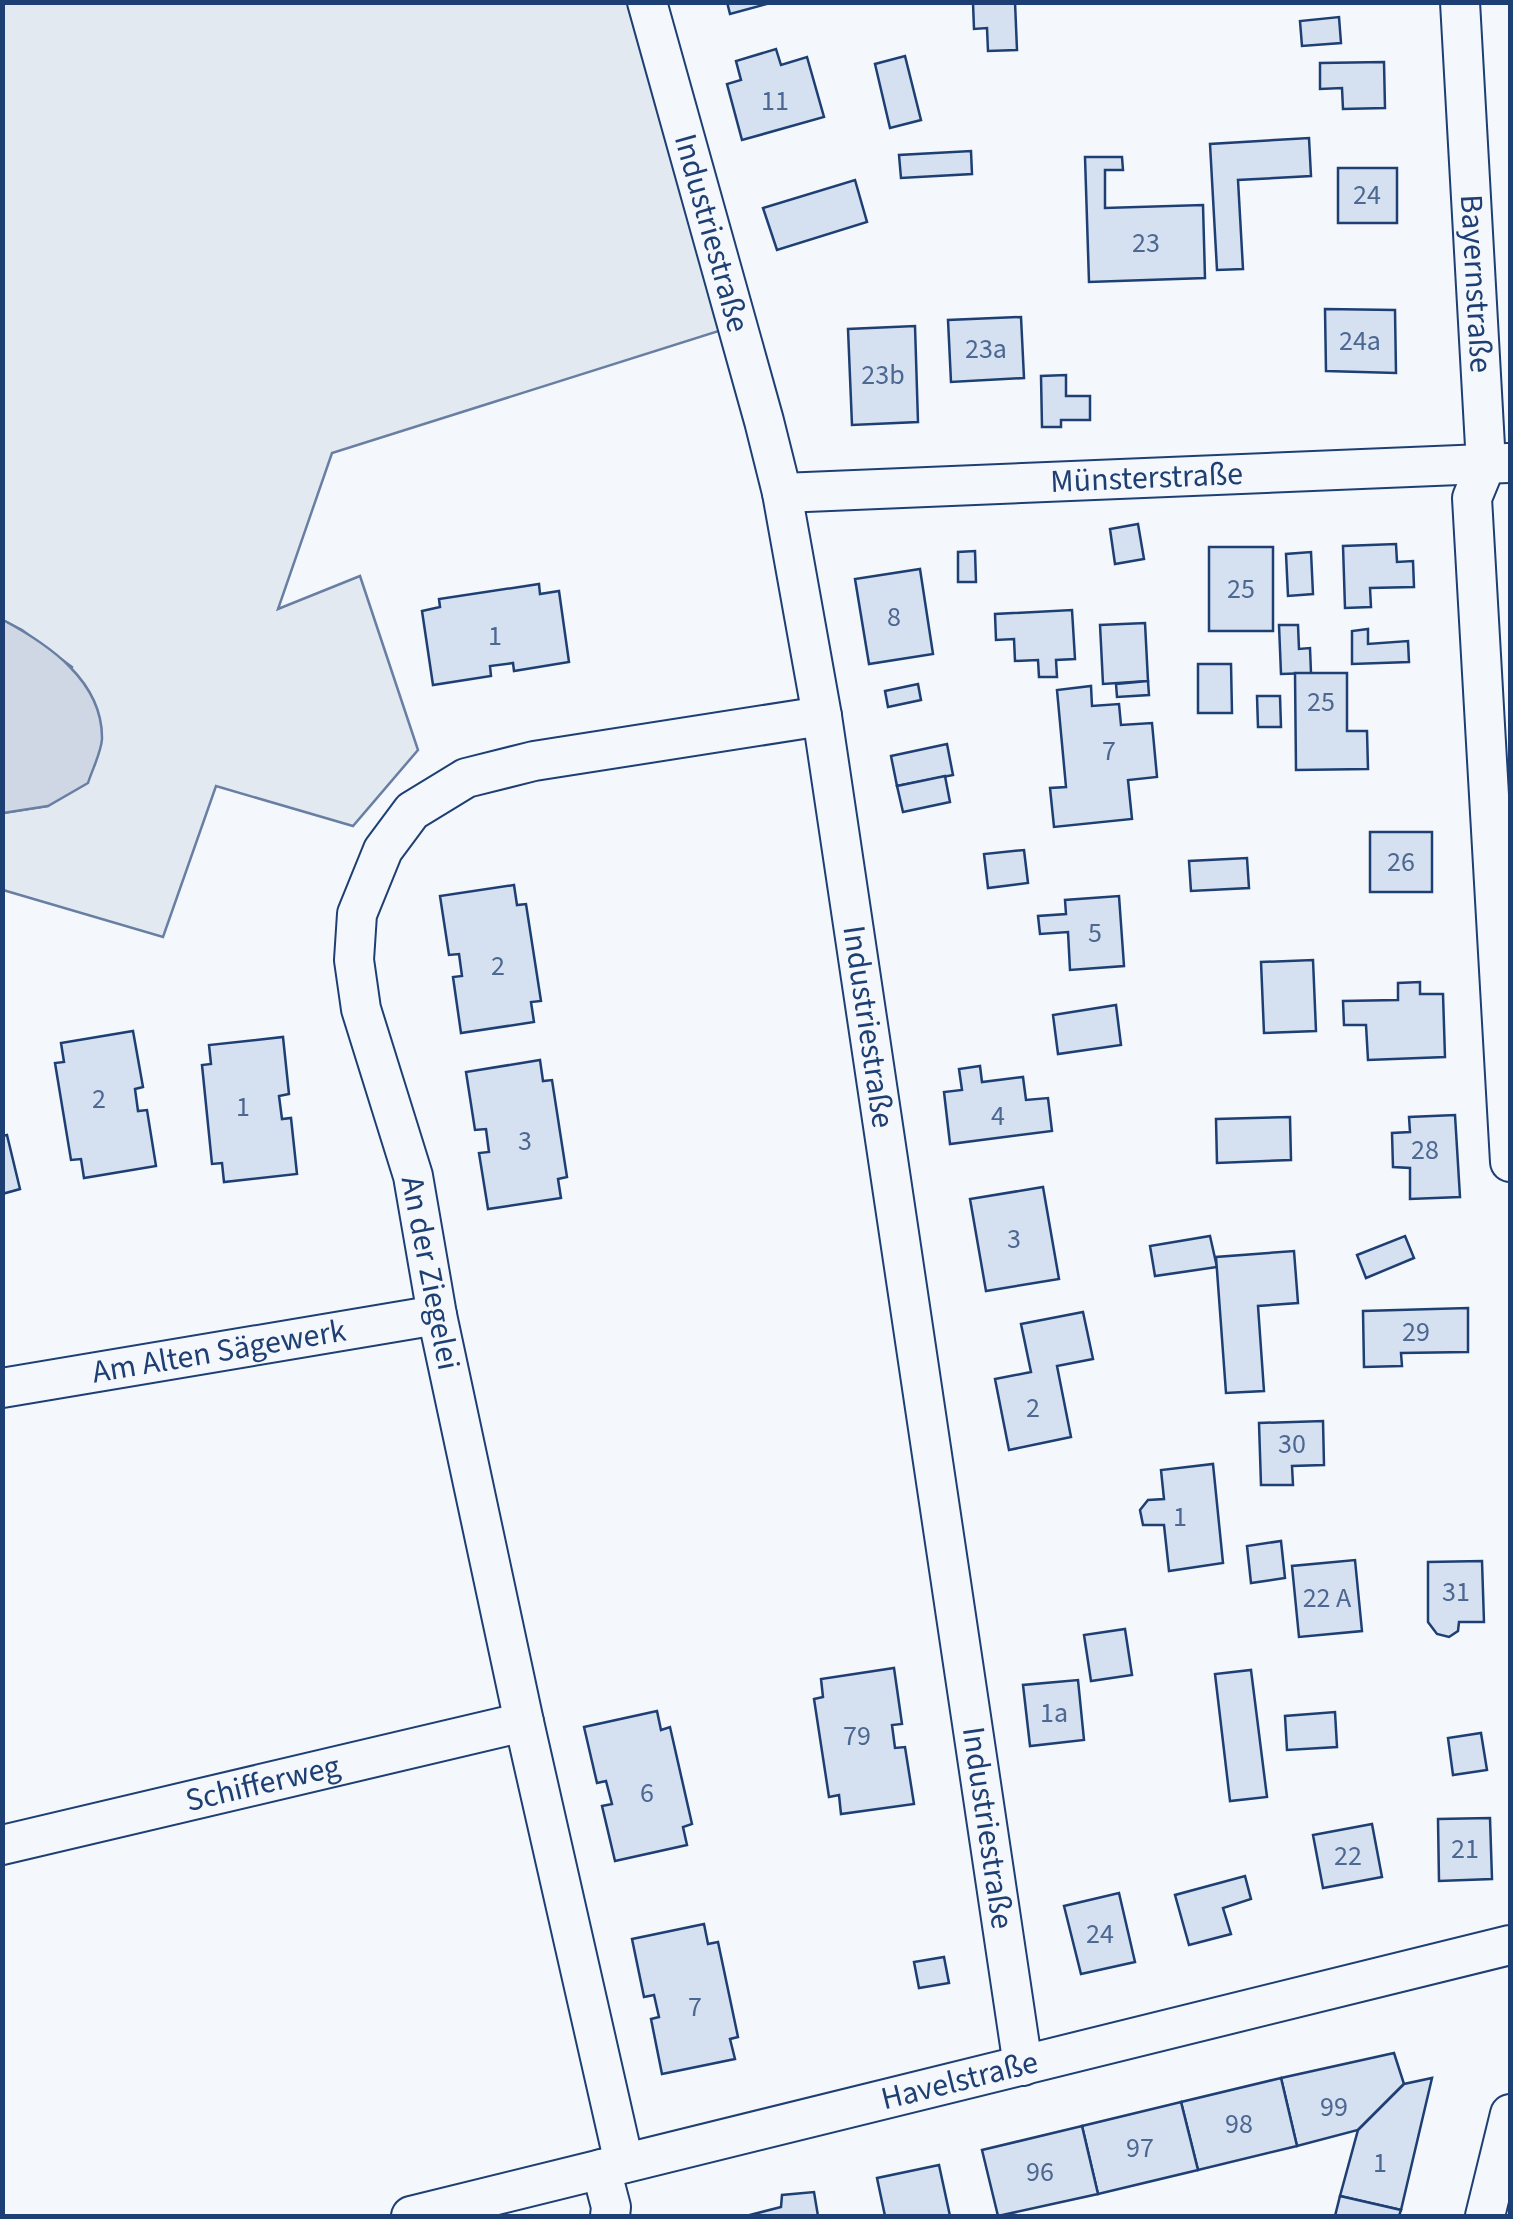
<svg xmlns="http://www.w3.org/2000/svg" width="1513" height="2219" font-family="'Source Sans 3',sans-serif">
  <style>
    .green { fill: #e3e9f0; stroke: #687fa3; stroke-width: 2.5 }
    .water { fill: #cfd7e4; stroke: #687fa3; stroke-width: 2.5 }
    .building { fill: #d5e0f0; stroke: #1d3f73; stroke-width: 2.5 }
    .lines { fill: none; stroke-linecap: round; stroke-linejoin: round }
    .street-casing { stroke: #1d3f73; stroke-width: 42 }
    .street { stroke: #f4f7fb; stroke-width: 38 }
    .labels { text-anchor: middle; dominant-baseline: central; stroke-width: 8; stroke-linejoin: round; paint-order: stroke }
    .number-label { font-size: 28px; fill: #4b6792 }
    .street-label { font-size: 32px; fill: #1d3f73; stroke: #f4f7fb }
  </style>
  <rect width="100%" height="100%" fill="#f4f7fb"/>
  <polygon class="green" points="2,3 634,3 722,330 332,453 278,609 360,576 418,750 353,826 216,786 163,937 3,890 3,813 48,806 72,667 22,630 3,620"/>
  <path class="water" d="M3,620C48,644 103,681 102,739C101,753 92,770 88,783L48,806L3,813Z"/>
  <g class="building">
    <polygon points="727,2 774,2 730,14"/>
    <polygon points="1015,2 1017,50 988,51 987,28 974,29 973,3"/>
    <polygon points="1339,17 1341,43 1302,46 1300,21"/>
    <polygon points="776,49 781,65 807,57 824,117 742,140 727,84 741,80 736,61"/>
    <polygon points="905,56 921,120 890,128 875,64"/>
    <polygon points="1384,62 1385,108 1343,109 1342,88 1320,89 1320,63"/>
    <polygon points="1309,138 1311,176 1238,180 1243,269 1217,270 1210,144"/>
    <polygon points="971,151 972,174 901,178 899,155"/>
    <polygon points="1085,157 1122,157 1123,170 1105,170 1105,208 1203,205 1205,278 1089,282"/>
    <rect x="1338" y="168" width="59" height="55"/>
    <polygon points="855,180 867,222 777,250 763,208"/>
    <polygon points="1325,309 1395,310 1396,373 1326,371"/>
    <polygon points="1021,317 1024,378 951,382 948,320"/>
    <polygon points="915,326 918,422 852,425 848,329"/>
    <polygon points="1066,375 1066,396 1090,396 1090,420 1061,420 1061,427 1042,427 1041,376"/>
    <polygon points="1138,524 1144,559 1115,564 1110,529"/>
    <polygon points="1396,544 1397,562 1413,561 1414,587 1370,588 1371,607 1345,608 1343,546"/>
    <rect x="1209" y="547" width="64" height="84"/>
    <polygon points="975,551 976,582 958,582 958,552"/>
    <polygon points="1311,552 1313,594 1288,596 1286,554"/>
    <polygon points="920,569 933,654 869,664 855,579"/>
    <polygon points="539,584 540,594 559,591 569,662 514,671 513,663 490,666 491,676 433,685 422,611 440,607 439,599"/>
    <polygon points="1072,610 1075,659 1056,660 1057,677 1039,677 1038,660 1015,661 1014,639 996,640 995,614"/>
    <polygon points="1145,623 1148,681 1103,684 1100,625"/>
    <polygon points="1279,625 1298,625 1299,649 1310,648 1311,673 1281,674"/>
    <polygon points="1368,629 1368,644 1408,641 1409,662 1352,664 1352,631"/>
    <polygon points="1198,664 1231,664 1232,713 1198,713"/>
    <polygon points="1295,673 1347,673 1347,731 1367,731 1368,769 1296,770"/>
    <polygon points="1148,681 1149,695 1117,697 1116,684"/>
    <polygon points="918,684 921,700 888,707 885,691"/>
    <polygon points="1091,686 1092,706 1119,704 1121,725 1152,723 1157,777 1128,780 1132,819 1054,827 1050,788 1066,787 1057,690"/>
    <polygon points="1257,696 1280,696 1281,727 1258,727"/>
    <polygon points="947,744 953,775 897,786 891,756"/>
    <polygon points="945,776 950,802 903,812 897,786"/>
    <rect x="1370" y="832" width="62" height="60"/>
    <polygon points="1024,850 1028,883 988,888 984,854"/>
    <polygon points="1247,858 1249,888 1191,891 1189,861"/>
    <polygon points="514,885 517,905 526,904 541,1001 531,1002 534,1022 461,1033 453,977 462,976 459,954 449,955 440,896"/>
    <polygon points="1119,896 1124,966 1070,970 1068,932 1040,934 1038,916 1066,914 1065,900"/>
    <polygon points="1313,960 1316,1031 1264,1033 1261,962"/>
    <polygon points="1420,982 1420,994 1443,994 1445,1057 1368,1060 1366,1025 1344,1025 1343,1001 1398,1000 1398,983"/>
    <polygon points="1116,1005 1121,1045 1058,1054 1053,1015"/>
    <polygon points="133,1031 143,1087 135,1089 138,1111 147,1110 156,1166 84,1178 81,1159 71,1160 55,1063 64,1062 61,1043"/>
    <polygon points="283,1037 289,1094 279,1096 282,1119 291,1118 297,1174 224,1182 222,1163 212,1164 202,1065 211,1064 209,1045"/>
    <polygon points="540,1060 543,1081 552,1080 567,1177 558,1179 561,1198 488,1209 479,1153 489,1152 486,1129 475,1130 466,1072"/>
    <polygon points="980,1066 982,1082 1023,1077 1026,1100 1048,1098 1052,1131 950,1144 944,1092 962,1090 959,1069"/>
    <polygon points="1455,1115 1460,1197 1410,1199 1410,1168 1393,1167 1392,1133 1410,1132 1409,1117"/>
    <polygon points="1290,1117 1291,1160 1217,1163 1216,1119"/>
    <polygon points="7,1135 20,1189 2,1194 2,1136"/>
    <polygon points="1043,1187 1059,1279 986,1291 970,1199"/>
    <polygon points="1210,1236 1217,1267 1155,1276 1150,1246"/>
    <polygon points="1405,1236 1414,1258 1366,1278 1357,1255"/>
    <polygon points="1294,1251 1298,1303 1258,1306 1264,1391 1226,1393 1216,1257"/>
    <polygon points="1468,1308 1468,1352 1401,1353 1402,1366 1364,1367 1363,1311"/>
    <polygon points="1083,1312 1093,1359 1057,1366 1071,1437 1009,1450 995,1379 1031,1372 1021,1324"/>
    <polygon points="1323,1421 1324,1465 1292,1466 1293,1485 1261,1485 1259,1423"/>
    <polygon points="1213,1464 1223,1563 1169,1571 1164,1525 1143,1525 1140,1510 1148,1500 1164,1499 1161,1470"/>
    <polygon points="1281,1541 1285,1578 1251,1583 1247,1546"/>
    <polygon points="1355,1560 1362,1631 1299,1637 1292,1566"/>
    <polygon points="1482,1561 1484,1622 1459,1622 1458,1631 1449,1637 1437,1634 1428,1622 1428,1562"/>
    <polygon points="1125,1629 1132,1675 1091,1681 1084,1635"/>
    <polygon points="894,1668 902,1724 892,1725 895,1748 905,1747 914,1804 841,1814 839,1795 829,1797 814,1699 823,1697 821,1679"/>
    <polygon points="1251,1670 1267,1797 1230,1801 1215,1674"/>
    <polygon points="1078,1680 1084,1740 1030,1746 1023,1685"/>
    <polygon points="657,1711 661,1730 670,1727 692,1824 683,1827 687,1845 615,1861 602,1806 612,1804 606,1781 597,1783 584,1727"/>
    <polygon points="1335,1712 1337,1747 1287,1750 1285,1716"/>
    <polygon points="1481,1733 1487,1770 1453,1775 1448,1738"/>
    <polygon points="1490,1818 1492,1879 1439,1881 1438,1819"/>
    <polygon points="1372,1824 1382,1877 1323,1888 1313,1835"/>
    <polygon points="1245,1876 1251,1899 1223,1908 1231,1934 1189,1945 1175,1895"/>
    <polygon points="1119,1893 1135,1962 1081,1974 1064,1906"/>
    <polygon points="704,1924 708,1944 718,1942 738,2037 730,2039 735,2059 662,2074 651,2019 659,2017 654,1995 644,1997 632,1939"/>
    <polygon points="944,1957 949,1983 919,1988 914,1962"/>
    <polygon points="1394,2053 1404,2084 1358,2130 1297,2146 1281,2078"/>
    <polygon points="1281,2078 1297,2146 1198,2170 1181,2102"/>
    <polygon points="1432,2078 1401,2210 1340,2196 1358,2130 1404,2084"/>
    <polygon points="1181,2102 1198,2170 1098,2194 1082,2126"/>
    <polygon points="1082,2126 1098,2194 998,2216 982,2150"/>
    <polygon points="939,2165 950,2216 885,2216 877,2178"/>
    <polygon points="814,2192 818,2216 746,2216 781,2207 782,2195"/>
    <polygon points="1340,2196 1401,2210 1399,2216 1335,2216"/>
  </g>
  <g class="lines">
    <g class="street-casing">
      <g id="street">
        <path id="s1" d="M647,2L764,421L782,493L822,716L1023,2066"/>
        <path id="s2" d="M1460,2L1486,464L1472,498L1510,1162"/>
        <path id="s3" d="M782,493L1508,463"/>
        <path id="s4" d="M2,1388L437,1315"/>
        <path id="s5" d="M2,1845L524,1722"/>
        <polyline points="624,2163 524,1722 437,1315 413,1176 361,1009 354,960 357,914 383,850 412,811 466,778 534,761 822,716"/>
        <polyline points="601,2169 611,2207 610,2216"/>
        <path id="s6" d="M411,2216L1510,1945"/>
        <polyline points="1485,2216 1510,2114"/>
      </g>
    </g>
    <use href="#street" class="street"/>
  </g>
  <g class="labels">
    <g class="number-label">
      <text x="775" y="101">11</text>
      <text x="1367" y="195">24</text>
      <text x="1146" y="243">23</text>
      <text x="1360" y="341">24a</text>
      <text x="986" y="349">23a</text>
      <text x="883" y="375">23b</text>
      <text x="1241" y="589">25</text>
      <text x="894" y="617">8</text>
      <text x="495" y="636">1</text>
      <text x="1321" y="702">25</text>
      <text x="1109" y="751">7</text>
      <text x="1401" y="862">26</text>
      <text x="1095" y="933">5</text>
      <text x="498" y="966">2</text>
      <text x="99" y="1099">2</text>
      <text x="243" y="1107">1</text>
      <text x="998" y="1116">4</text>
      <text x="525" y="1141">3</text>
      <text x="1425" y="1150">28</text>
      <text x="1014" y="1239">3</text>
      <text x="1416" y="1332">29</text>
      <text x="1033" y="1408">2</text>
      <text x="1292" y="1444">30</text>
      <text x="1180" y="1517">1</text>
      <text x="1456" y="1592">31</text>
      <text x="1327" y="1598">22 A</text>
      <text x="1054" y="1713">1a</text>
      <text x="857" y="1736">79</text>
      <text x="647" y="1793">6</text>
      <text x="1465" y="1849">21</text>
      <text x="1348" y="1856">22</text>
      <text x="1100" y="1934">24</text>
      <text x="695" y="2007">7</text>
      <text x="1334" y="2107">99</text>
      <text x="1239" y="2124">98</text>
      <text x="1140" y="2148">97</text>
      <text x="1380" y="2163">1</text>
      <text x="1040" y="2172">96</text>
    </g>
    <g class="street-label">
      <text stroke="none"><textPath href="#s1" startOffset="240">Industriestraße</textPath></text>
      <text stroke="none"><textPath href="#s2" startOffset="282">Bayernstraße</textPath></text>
      <text stroke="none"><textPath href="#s3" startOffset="365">Münsterstraße</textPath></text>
      <text stroke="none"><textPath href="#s1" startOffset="1050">Industriestraße</textPath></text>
      <text transform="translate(430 1273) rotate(79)">An der Ziegelei</text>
      <text stroke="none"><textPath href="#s4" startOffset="220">Am Alten Sägewerk</textPath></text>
      <text stroke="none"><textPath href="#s5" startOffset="268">Schifferweg</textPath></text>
      <text stroke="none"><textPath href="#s1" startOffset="1860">Industriestraße</textPath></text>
      <text stroke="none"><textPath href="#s6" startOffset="565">Havelstraße</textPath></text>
    </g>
  </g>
  <rect width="1513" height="2219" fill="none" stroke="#1d3f73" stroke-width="10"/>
</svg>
